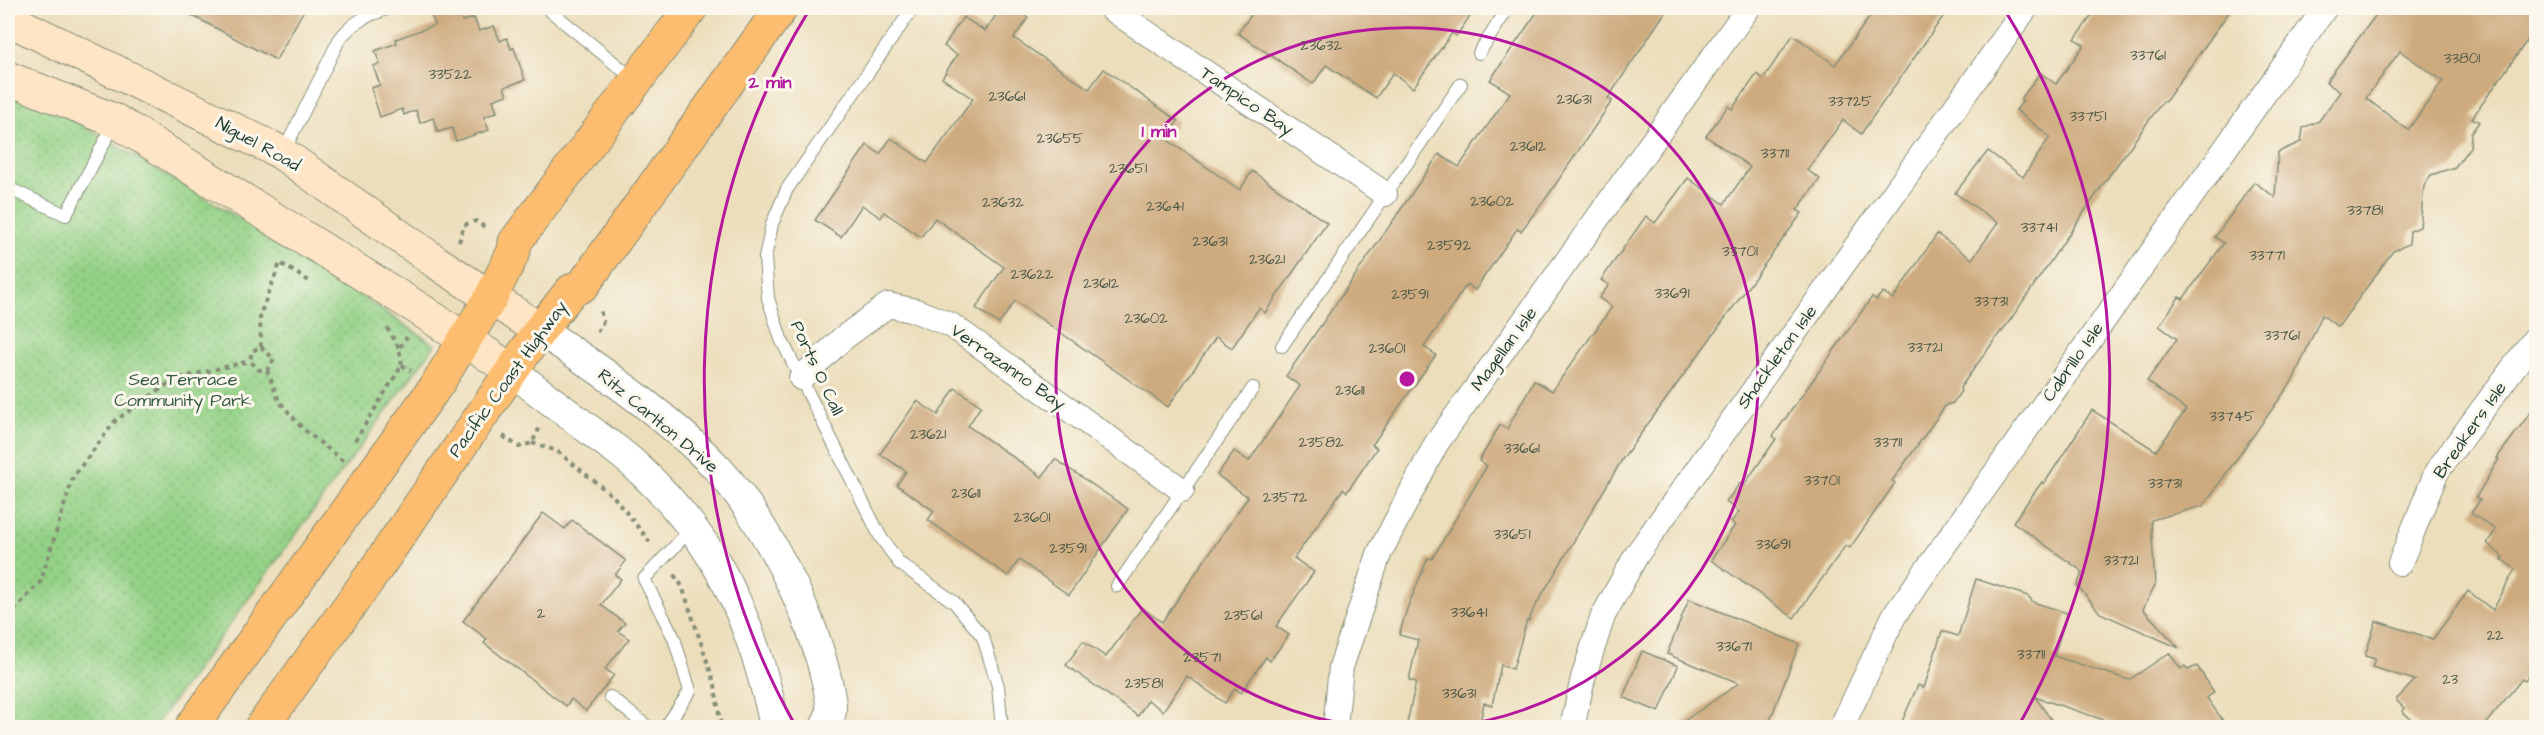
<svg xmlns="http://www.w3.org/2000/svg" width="2544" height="735" font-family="'Architects Daughter',sans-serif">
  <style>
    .grass { fill: url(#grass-dots); stroke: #5a885e; stroke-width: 1.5 }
    .building { fill: #ceab7f; fill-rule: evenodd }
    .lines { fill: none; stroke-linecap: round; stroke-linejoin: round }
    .service-casing { stroke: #868e78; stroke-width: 14 }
    .minor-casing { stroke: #868e78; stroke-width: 26 }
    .tertiary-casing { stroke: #868e78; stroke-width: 32 }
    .secondary-casing { stroke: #868e78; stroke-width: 35 }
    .trunk-casing { stroke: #868e78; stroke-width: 35 }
    .path { stroke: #868e78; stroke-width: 4; stroke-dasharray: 4.5 4.5; stroke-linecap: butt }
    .service { stroke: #fff; stroke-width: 12 }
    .minor { stroke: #fff; stroke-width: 24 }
    .tertiary { stroke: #fff; stroke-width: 30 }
    .secondary { stroke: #fee5c5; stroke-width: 33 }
    .trunk { stroke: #fcbd6f; stroke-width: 33 }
    .ring { fill: none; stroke: #b5179e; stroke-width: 3 }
    .labels { text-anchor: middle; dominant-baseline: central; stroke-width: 6; stroke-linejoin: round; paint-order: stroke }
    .number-label { font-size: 15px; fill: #4b5847 }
    .street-label { font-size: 18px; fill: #1f3d34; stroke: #fbf7ec }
    .park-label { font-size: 18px; fill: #365b45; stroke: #fbf7ec }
    .centre { fill: #b5179e; stroke: #fbf7ec; stroke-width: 3 }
    .ring-label { font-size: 18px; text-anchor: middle; font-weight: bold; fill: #b5179e; stroke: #fbf7ec; stroke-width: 6; stroke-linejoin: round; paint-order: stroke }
  </style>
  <defs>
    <pattern id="grass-dots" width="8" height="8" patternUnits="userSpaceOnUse" patternTransform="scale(1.5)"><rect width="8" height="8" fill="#94d287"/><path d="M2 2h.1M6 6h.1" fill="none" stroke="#78ac6f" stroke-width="1.8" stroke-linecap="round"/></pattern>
  </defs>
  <rect width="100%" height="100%" fill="#fbf7ec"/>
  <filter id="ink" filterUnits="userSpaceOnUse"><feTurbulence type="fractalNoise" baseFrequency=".0167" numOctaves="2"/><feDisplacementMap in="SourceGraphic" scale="12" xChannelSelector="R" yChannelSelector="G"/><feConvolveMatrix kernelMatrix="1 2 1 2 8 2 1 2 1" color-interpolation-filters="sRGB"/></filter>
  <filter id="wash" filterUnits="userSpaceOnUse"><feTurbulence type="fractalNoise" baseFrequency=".008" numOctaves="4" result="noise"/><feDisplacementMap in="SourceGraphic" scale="24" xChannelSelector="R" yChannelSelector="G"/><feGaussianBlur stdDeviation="1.35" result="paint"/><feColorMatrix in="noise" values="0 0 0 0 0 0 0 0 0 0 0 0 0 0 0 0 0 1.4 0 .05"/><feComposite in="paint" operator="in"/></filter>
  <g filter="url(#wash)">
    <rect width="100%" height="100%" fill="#ecdebb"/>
    <polygon class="grass" points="8,90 47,104 274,239 435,345 154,727 8,728"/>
    <g id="blocks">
      <g class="building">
        <polygon points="178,8 305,8 276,60"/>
        <polygon points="429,8 458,8 462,21 474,18 479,31 494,26 500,41 507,38 511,49 514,48 525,80 504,87 507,95 493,100 497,112 484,117 489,130 456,141 452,128 438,132 433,118 420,123 416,110 404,115 402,109 380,117 371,88 380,85 373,66 380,64 375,51 397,43 396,39 435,25"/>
        <polygon points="1001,8 1013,8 1028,18 1014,38 1089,89 1104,69 1178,121 1166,139 1240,190 1252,171 1327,223 1265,313 1259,308 1232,348 1216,337 1168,407 1015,301 999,324 976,308 1004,267 935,218 921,237 884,212 881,218 862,205 841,237 815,220 867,145 880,154 891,138 927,163 973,99 942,78 957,55 944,46 963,17 985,31"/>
        <polygon points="1256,8 1476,8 1456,36 1452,33 1413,88 1393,73 1376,98 1326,65 1313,84 1238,33"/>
        <polygon points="1540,8 1668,8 1608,98 1612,101 1549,194 1521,231 1517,229 1475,290 1467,284 1424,347 1436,355 1372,445 1377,448 1347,492 1343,489 1294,558 1314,572 1276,626 1289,635 1270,661 1266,657 1241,693 1235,688 1225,703 1187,676 1163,711 1148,700 1138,716 1066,665 1083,641 1106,657 1142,608 1162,622 1248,497 1217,475 1234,451 1249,461 1300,386 1286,376 1439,154 1459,167 1510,93 1490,80"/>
        <polygon points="1876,8 1949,8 1861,134 1843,120 1807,170 1820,179 1797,210 1802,213 1623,458 1533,610 1529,621 1527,620 1513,669 1501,665 1492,705 1484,703 1479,728 1406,728 1416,682 1409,680 1418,640 1399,635 1408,606 1428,558 1432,559 1487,466 1479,461 1500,425 1507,429 1534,380 1552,391 1612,307 1599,298 1609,285 1601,280 1646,216 1655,223 1688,178 1724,204 1750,167 1706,136 1728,106 1732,109 1757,74 1763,79 1793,35 1835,65"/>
        <polygon points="2097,8 2232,8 2165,102 2163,101 2104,183 2002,332 2001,331 1960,388 1961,391 1953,403 1946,405 1892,481 1895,483 1850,548 1846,545 1794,618 1711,560 1735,525 1731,522 1739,512 1726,502 1740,483 1744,485 1776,439 1773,436 1872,297 1876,300 1883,292 1893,299 1937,234 1972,259 1998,223 1955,193 1988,151 2023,177 2050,137 2016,110 2023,101 2021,99 2040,73 2056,84 2084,45 2075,39"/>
        <path d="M2381,8H2536V28L2472,118L2479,122L2471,133L2470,147L2455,167L2431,175L2424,186L2420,227L2410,231L2409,244L2393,251L2338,327L2322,315L2293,380L2203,506L2151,520L2155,585L2143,609L2179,648L2100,613L2077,585L2083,572L2013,522L2042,482L2044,484L2092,410L2156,451L2186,410L2147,381L2177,339L2159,326L2179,297L2183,299L2224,243L2215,237L2254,182L2275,197L2278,152L2301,142L2303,128L2319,121L2340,92L2326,82ZM2400,51L2443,81L2408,130L2366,98Z"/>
        <polygon points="955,388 981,406 968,426 1042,477 1055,459 1128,509 1069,595 1019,560 1008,576 928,520 934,511 897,485 906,471 880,454 917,401 938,415"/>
        <polygon points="2536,405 2536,666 2525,681 2522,679 2482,728 2421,728 2402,711 2404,708 2396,700 2415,680 2372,667 2375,659 2365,656 2376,621 2433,639 2468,591 2493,610 2515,569 2501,559 2503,557 2487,543 2496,530 2471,513 2480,500 2476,497 2499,459 2497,458"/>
        <polygon points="543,513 565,529 572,520 626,561 615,575 621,579 601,605 625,623 618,631 629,639 605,669 614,675 586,711 571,699 566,706 484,643 487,639 463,621"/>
        <polygon points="1976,579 2028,596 2033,602 2067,613 2054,656 2129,680 2169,653 2181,669 2185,666 2188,670 2197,666 2214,692 2207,698 2228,728 2128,728 2035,697 2057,728 1899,728 1918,685 1924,688 1942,631 1958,636"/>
        <polygon points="1689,599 1799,644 1767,728 1674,728 1739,683 1667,654"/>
        <polygon points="1642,651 1678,666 1659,712 1623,697"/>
      </g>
    </g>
  </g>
  <g filter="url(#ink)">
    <use href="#blocks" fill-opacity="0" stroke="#868e78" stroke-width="1.5"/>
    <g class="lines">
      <g class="service-casing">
        <g id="service">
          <polyline points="547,8 635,80"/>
          <polyline points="913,8 787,189 772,224 765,258 768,298 781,339 880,536 899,563 954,602 983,637 998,686 1002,728"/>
          <polyline points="1479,53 1508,8"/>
          <path d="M283,153L339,40C352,22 369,14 390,8"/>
          <polyline points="8,188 66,215 115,122"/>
          <polyline points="1282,346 1461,84"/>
          <polyline points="1117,586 1253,388"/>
          <polyline points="610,697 649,728"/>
          <polyline points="665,728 690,691 674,638 644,579 693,527"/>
        </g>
      </g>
      <g class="minor-casing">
        <g id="minor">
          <polyline points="1110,8 1385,194"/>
          <polyline points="801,378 842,339 888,305 916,311 951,325 1182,490"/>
          <polyline points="2400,563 2437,471 2536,337"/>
          <polyline points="1335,728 1341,667 1379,554 1436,444 1748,8"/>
          <polyline points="1572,728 1583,678 1603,616 1637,554 2026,8"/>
          <polyline points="1841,728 1894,616 2325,8"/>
        </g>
      </g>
      <g class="tertiary-casing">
        <g id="tertiary">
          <path d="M540,330C601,370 669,417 719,470C757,512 792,578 812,631C818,647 832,694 831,710C831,716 827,722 825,728"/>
          <path d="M511,370C539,392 567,413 595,434C609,445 625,455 638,468C717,541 751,618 774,721L778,728"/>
        </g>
      </g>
      <g class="secondary-casing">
        <g id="secondary">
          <polyline points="8,19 280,152 436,262 540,330"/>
          <polyline points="8,78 116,121 419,309 511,370"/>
        </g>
      </g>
      <g class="trunk-casing">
        <g id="trunk">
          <polyline points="191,728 436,386 490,299 514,251 515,242 691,8"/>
          <polyline points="261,728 376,569 540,330 571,291 583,285 781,8"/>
        </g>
      </g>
      <g class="path">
        <polyline points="459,242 464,225 476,221 487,229"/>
        <polyline points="387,328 399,348"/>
        <polyline points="597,332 603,322 600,309"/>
        <polyline points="261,347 260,315 280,263 309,281"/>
        <polygon points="261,347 274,359 267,370 259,370 250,361 252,351"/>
        <polyline points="402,365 411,371"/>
        <polyline points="267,370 279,401 302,428 343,461"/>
        <polyline points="503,436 519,447 532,443 539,429"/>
        <polyline points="355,441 402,365 399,348 407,337"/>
        <polyline points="532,443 557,451 614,497 650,542"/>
        <polyline points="674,575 682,586 715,685 721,728"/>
        <polyline points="8,617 41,581 73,477 116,420 175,379 250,361"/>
      </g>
      <use href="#service" class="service"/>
      <use href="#minor" class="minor"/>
      <use href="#tertiary" class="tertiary"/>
      <use href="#secondary" class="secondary"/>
      <use href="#trunk" class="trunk"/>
    </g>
  </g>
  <g class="ring">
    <path d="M1364 727A351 351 0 1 1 1450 727"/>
    <path d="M795 725A703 703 0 0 1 808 12M2006 12A703 703 0 0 1 2019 725"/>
  </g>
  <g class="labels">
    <g class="number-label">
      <text x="1321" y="45">23632</text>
      <text x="2148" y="55">33761</text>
      <text x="2462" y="58">33801</text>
      <text x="450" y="74">33522</text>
      <text x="1007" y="96">23661</text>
      <text x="1574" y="99">23631</text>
      <text x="1850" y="101">33725</text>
      <text x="2088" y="116">33751</text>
      <text x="1060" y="138">23655</text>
      <text x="1528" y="146">23612</text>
      <text x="1775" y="153">33711</text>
      <text x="1128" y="168">23651</text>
      <text x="1492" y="201">23602</text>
      <text x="1003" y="202">23632</text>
      <text x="1165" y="206">23641</text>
      <text x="2365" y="210">33781</text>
      <text x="2039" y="227">33741</text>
      <text x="1210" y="241">23631</text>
      <text x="1449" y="245">23592</text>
      <text x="1740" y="251">33701</text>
      <text x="2267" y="255">33771</text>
      <text x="1267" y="259">23621</text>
      <text x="1032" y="274">23622</text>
      <text x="1101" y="283">23612</text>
      <text x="1672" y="293">33691</text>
      <text x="1410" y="294">23591</text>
      <text x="1991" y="301">33731</text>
      <text x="1146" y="318">23602</text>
      <text x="2282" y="335">33761</text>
      <text x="1925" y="347">33721</text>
      <text x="1387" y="348">23601</text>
      <text x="1350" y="390">23611</text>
      <text x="2232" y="416">33745</text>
      <text x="928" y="434">23621</text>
      <text x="1321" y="442">23582</text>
      <text x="1888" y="442">33711</text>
      <text x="1522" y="448">33661</text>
      <text x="1822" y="480">33701</text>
      <text x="2165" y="483">33731</text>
      <text x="966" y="493">23611</text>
      <text x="1285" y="497">23572</text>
      <text x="1032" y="517">23601</text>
      <text x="1512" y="534">33651</text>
      <text x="1773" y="544">33691</text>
      <text x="1068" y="548">23591</text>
      <text x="2121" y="560">33721</text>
      <text x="1469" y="612">33641</text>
      <text x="541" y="613">2</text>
      <text x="1243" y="615">23561</text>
      <text x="2495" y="635">22</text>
      <text x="1734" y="646">33671</text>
      <text x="2031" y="654">33711</text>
      <text x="1202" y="657">23571</text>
      <text x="2450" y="679">23</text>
      <text x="1144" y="683">23581</text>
      <text x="1459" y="693">33631</text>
    </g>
    <g class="street-label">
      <text transform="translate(1247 101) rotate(34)">Tampico Bay</text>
      <text transform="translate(258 144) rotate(29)">Niguel Road</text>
      <text transform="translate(1504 349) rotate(-54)">Magellan Isle</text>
      <text transform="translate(1777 357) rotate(-54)">Shackleton Isle</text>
      <text transform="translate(2073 362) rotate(-55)">Cabrillo Isle</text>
      <text transform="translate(1008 367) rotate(35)">Verrazanno Bay</text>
      <text transform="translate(817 368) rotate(65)">Ports O Call</text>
      <text transform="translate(508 379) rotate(-54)">Pacific Coast Highway</text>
      <text transform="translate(658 421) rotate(40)">Ritz Carlton Drive</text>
      <text transform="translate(2470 430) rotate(-55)">Breakers Isle</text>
    </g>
    <g class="park-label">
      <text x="183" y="379">Sea Terrace<tspan x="183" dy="21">Community Park</tspan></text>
    </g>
  </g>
  <circle cx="1407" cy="379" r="9" class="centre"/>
  <g class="ring-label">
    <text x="770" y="88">2 min</text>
    <text x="1159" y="137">1 min</text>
  </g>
  <rect width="2544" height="735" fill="none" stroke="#fbf7ec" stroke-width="30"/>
</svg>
